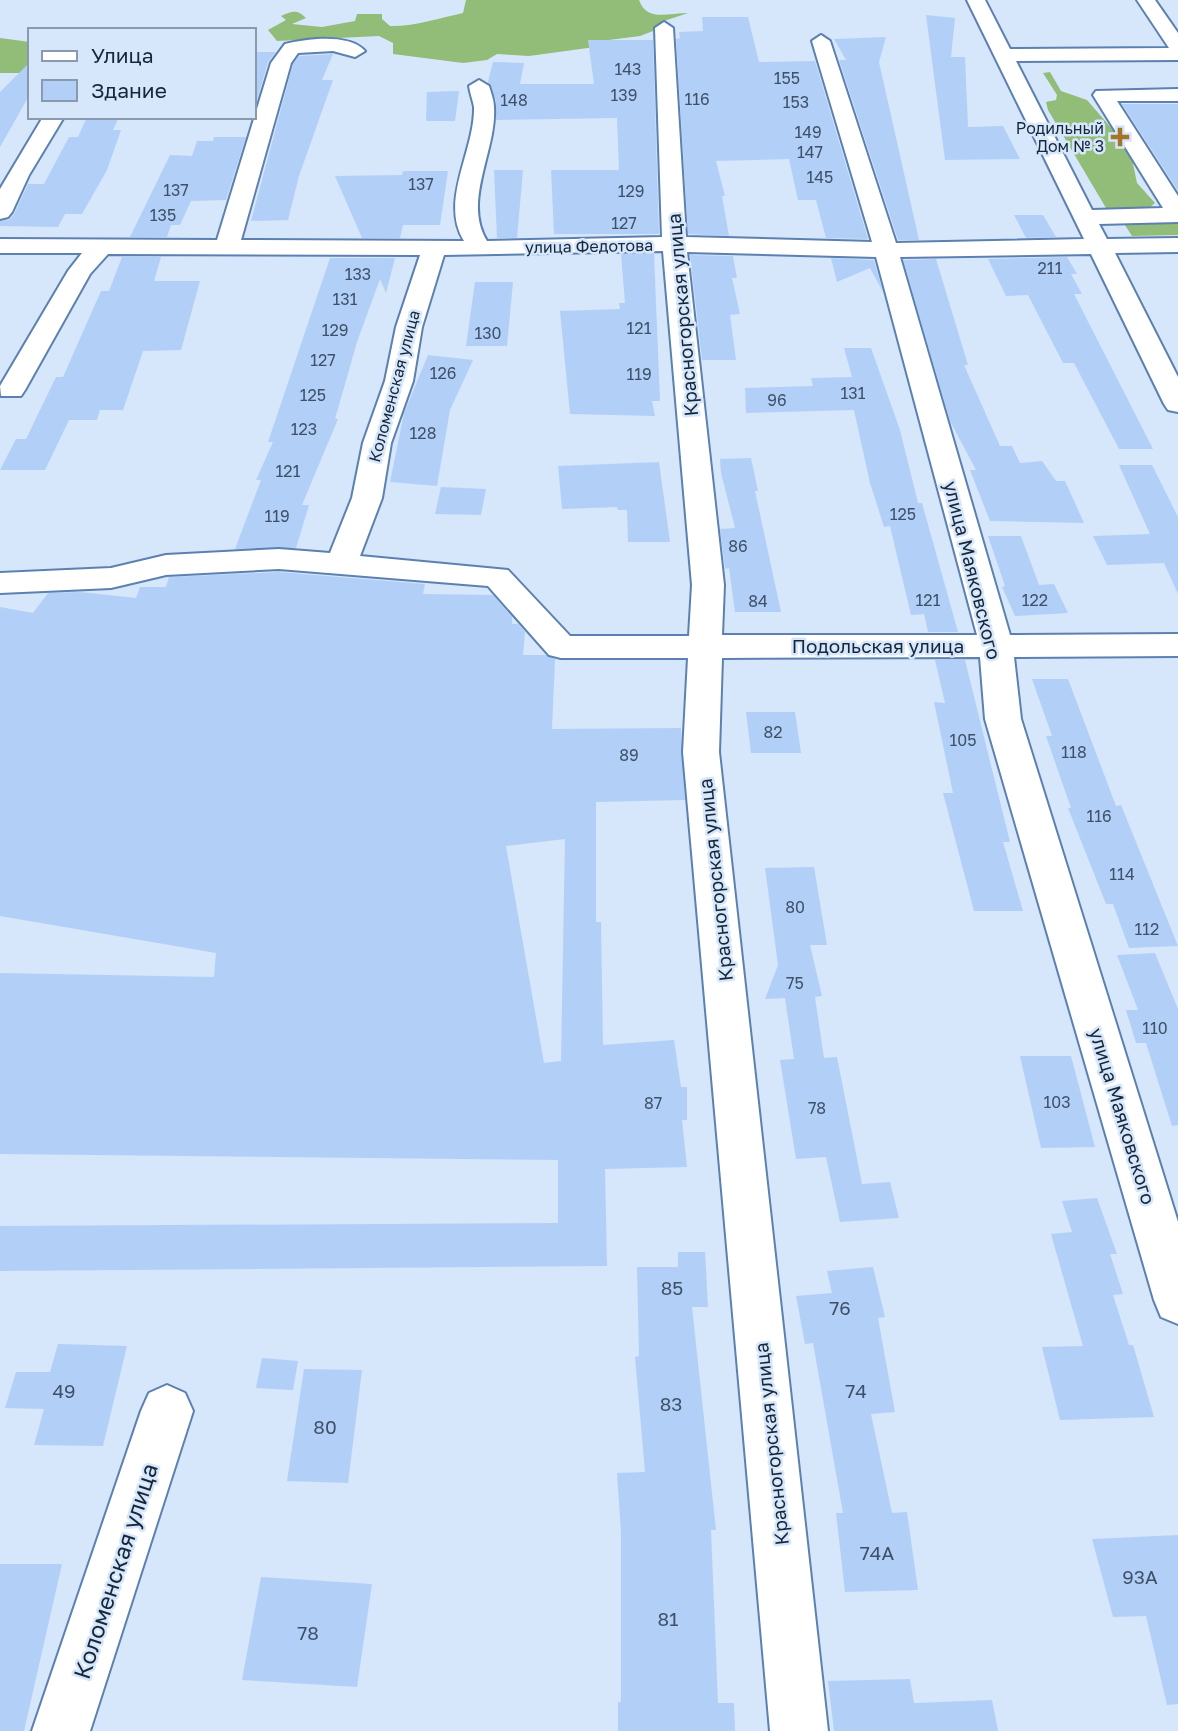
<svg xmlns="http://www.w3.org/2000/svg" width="1178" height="1731" font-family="'Golos Text',sans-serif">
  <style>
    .forest { fill: #91bd78 }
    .building { fill: #b2d0f7; fill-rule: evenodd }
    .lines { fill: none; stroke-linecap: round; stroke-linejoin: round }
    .minor-casing { stroke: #5c81b0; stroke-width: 4 }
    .minor { fill: #fff; fill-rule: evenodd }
    .poi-dot { fill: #a47429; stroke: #d6e6fb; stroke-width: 2.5 }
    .labels { text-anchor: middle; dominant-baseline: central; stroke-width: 5; stroke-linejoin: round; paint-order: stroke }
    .number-label { font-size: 16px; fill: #3e5169 }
    .far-poi-label { font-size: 16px; fill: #17273a; stroke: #d6e6fb; text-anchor: end }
    .far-street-label { font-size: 16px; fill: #17273a; stroke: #d6e6fb }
    .street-label { font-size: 19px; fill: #17273a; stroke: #d6e6fb }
    .near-number-label { font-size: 19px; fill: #3e5169 }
    .near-street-label { font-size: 23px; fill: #17273a; stroke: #d6e6fb }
  </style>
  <rect width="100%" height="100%" fill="#d6e6fb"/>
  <g class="forest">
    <path d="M466,0H639C647,22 667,13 688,13L664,21L653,31L640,36L601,41L595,47L529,56L497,54L487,60L463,63L393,54V43L379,36L277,41L268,30L286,20L281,16C292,11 297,9 306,18L292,24L322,27L355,21L357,14H382V19L390,26C412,27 440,18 463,13Z"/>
    <polygon points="0,38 30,42 30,73 0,73"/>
    <path d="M1050,72L1061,91L1087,100L1113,130L1132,159L1137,183L1155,203C1142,216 1123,213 1106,208L1048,110L1046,102L1056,100L1057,95L1043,73Z"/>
    <polygon points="1121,219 1145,224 1178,222 1178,235 1132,236"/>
  </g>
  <g class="building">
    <polygon points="926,15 955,18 951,57 965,57 968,127 1003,126 1020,159 945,160"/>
    <polygon points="702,17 748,17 759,62 815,61 868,239 826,238 816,200 798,200 789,159 716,161 725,196 722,196 729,236 688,234 676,39 680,38 679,32 703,31"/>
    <polygon points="886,37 879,62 919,240 898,240 839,60 846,60 834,39"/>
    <polygon points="588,40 653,40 659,234 554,234 551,170 619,170 617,118 496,120 496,101 488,82 493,62 524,63 520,84 594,84"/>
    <polygon points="254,52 276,52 268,62 254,111"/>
    <polygon points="333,54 322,80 333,80 299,176 288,220 251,221 293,64 299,56"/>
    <polygon points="30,62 30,94 0,147 0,92"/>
    <polygon points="459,91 455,121 426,121 427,92"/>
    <polygon points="1122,104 1178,104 1178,191"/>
    <polygon points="87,117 119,117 113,130 121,130 107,170 82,214 65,214 58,227 0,226 0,221 9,220 14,214 28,184 44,184 69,137 78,137"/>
    <polygon points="214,137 246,137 226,200 191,201 180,225 171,225 167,237 130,237 170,155 192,156 197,141 213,141"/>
    <polygon points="494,170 523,170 517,238 497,238"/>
    <polygon points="403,171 448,171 440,225 403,225 400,238 362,238 335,176 402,175"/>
    <polygon points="1014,215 1043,215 1056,237 1026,238"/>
    <polygon points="621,254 654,254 660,401 652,401 655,416 570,414 560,311 620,309 619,303 625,303"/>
    <polygon points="690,255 733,256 737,278 732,278 740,314 730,315 736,360 702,360"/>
    <polygon points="122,257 161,257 154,281 200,281 181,350 143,351 123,410 100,410 97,420 69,420 45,470 0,470 16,439 26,439 56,377 63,377 101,291 109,291"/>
    <polygon points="1067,257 1077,274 1071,274 1082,294 1074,294 1153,449 1119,449 1074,363 1063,363 1028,295 1006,296 988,259"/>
    <polygon points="330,258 395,258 386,293 380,279 357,342 335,419 338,419 302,505 309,505 296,548 235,549 261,480 256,480 273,442 268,442"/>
    <polygon points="831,258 874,260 883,292 870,268 837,282"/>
    <polygon points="936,259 968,365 964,365 1000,446 1012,446 1020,463 1042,461 1056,481 1065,481 1084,523 990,521 970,470 976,470 950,421 903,260"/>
    <polygon points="475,282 513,282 507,346 466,346"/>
    <polygon points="844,348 871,348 900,430 918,503 922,503 958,632 928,632 924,614 911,615 890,526 884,527 870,483 854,410 746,413 745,388 813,386 811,378 852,377"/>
    <polygon points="428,355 473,360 450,410 437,486 390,482 404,413"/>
    <polygon points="751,458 758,491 755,491 781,612 735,612 729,568 725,569 720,529 735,528 721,473 720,459"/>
    <polygon points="659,462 670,542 628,542 627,510 618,510 617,507 562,509 558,466"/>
    <polygon points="1119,465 1152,465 1178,517 1178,594 1164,563 1107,565 1093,536 1150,534"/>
    <polygon points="441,487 486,489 481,515 435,514"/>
    <polygon points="988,536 1021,536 1039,585 1054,584 1068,613 1015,616 1002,587 1005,586"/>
    <path d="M279,572L425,584L423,594L493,595L512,617V624H518L525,632L523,655H546L555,659L552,729L681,728L685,800L596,802V922H601L603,1045L674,1040L681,1087H687V1120H682L687,1167L605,1169L607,1266L0,1271V1226L558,1223V1160L0,1154V973L214,977L216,953L0,916V607L33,613L48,593L80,592L136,598L140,587H166L169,577ZM565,839L561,1061L544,1063L506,846Z"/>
    <polygon points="935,660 965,660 1010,842 1003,842 1023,911 974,911 943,793 953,793 934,702 945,703"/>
    <polygon points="1032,679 1068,679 1116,806 1121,805 1178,946 1129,948 1113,904 1106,904 1068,808 1071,808 1046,736 1052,736"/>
    <polygon points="746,712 795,712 801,753 751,753"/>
    <polygon points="814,867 827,945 810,945 822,996 815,997 824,1058 837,1057 862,1184 890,1182 899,1218 840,1222 826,1157 796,1159 780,1060 794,1059 785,998 765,999 778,965 765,868"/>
    <polygon points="1155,953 1178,1009 1178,1125 1172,1126 1146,1043 1136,1043 1126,1010 1138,1010 1117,955"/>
    <polygon points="1020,1056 1071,1056 1095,1147 1041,1148"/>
    <polygon points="1097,1198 1117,1254 1110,1254 1123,1294 1113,1295 1129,1345 1133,1345 1154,1417 1060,1420 1042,1347 1083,1346 1051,1234 1072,1232 1062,1201"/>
    <polygon points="678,1252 705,1252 708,1307 692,1307 716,1530 711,1530 718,1703 734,1703 735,1731 618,1731 618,1702 621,1702 621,1533 617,1473 645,1472 635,1357 639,1356 637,1267 678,1267"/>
    <polygon points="873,1267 885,1317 878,1318 895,1412 871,1414 892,1513 907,1512 918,1590 845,1592 836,1513 843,1513 813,1343 805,1344 796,1296 832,1293 827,1271"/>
    <polygon points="58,1344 127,1346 103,1446 34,1445 44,1409 5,1408 16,1372 50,1372"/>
    <polygon points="262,1358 298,1361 293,1390 256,1388"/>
    <polygon points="304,1369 362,1370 348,1483 287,1481"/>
    <polygon points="1178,1535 1178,1704 1167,1705 1146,1616 1113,1617 1092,1539"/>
    <polygon points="0,1564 62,1564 24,1731 0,1731"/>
    <polygon points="261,1577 372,1584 357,1687 242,1680"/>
    <polygon points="910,1679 914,1703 992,1700 998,1731 834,1731 828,1681"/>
  </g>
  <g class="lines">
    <g class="minor-casing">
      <g id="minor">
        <path d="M967,0H985L1010,49L1169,48L1137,0H1155L1178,33V60L1016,61L1092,210L1163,208L1093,95L1096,91L1178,89V101H1117L1178,196V222L1099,224L1107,239L1178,238V252L1115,253L1178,377V412L1168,410L1164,404L1091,254L900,257L1010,635L1178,634V656L1014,657L1021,719L1178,1222V1324L1161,1317L1154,1300L985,719L980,657L722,658L719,752L828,1731H770L683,752L688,658H561L549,655L488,586L279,569L166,575L111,588L0,593V573L111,568L166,555L279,549L330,553L352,498L363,443L385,381L396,327L420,255L108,254L90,274L25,390L21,396H1L0,386L68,271L82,253H0V239L217,240L271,63L285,44C306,39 349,33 365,51L355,57L333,51L298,53L291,63L241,240L464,241C439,201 475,151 474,107C473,101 470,93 469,86L479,80L489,86C491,93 494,100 494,107C497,150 462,201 487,241L662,237L655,28L664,22L673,28L686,237L872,242L812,41L821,35L830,41L896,243L1084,239ZM663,251L692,585L689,636H570L508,570L360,556L382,498L391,443L413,381L422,327L444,255ZM687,252L876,257L977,635H722L724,585Z"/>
        <polygon points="43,117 64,117 29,175 12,212 8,217 0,219 0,189"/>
        <polygon points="167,1385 185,1393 193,1411 90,1731 32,1731 141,1411 149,1393"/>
      </g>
    </g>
    <use href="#minor" class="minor"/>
  </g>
  <path class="poi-dot" d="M1116.5 126.5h7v7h7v7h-7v7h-7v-7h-7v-7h7z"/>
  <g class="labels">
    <g class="number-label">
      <text x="628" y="69">143</text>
      <text x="787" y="78">155</text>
      <text x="624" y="95">139</text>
      <text x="697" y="99">116</text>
      <text x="514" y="100">148</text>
      <text x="796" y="102">153</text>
      <text x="808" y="132">149</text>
      <text x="810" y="152">147</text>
      <text x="820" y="177">145</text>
      <text x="421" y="184">137</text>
      <text x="176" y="190">137</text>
      <text x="631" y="191">129</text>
      <text x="163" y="215">135</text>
      <text x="624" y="223">127</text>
      <text x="1050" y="268">211</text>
      <text x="358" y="274">133</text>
      <text x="345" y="299">131</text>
      <text x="639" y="328">121</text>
      <text x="335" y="330">129</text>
      <text x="488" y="333">130</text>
      <text x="323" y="360">127</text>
      <text x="443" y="373">126</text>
      <text x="639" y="374">119</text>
      <text x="853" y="393">131</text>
      <text x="313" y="395">125</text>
      <text x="777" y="400">96</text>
      <text x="304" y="429">123</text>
      <text x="423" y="433">128</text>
      <text x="288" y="471">121</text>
      <text x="903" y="514">125</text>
      <text x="277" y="516">119</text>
      <text x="738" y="546">86</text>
      <text x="928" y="600">121</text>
      <text x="1035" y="600">122</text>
      <text x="758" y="601">84</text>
      <text x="773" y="732">82</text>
      <text x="963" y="740">105</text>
      <text x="1074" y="752">118</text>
      <text x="629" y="755">89</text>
      <text x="1099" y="816">116</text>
      <text x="1122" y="874">114</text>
      <text x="795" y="907">80</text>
      <text x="1147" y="929">112</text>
      <text x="795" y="983">75</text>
      <text x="1155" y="1028">110</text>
      <text x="1057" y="1102">103</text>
      <text x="653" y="1103">87</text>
      <text x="817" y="1108">78</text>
    </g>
    <g class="far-poi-label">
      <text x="1104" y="128">Родильный<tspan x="1104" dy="18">Дом № 3</tspan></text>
    </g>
    <g class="far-street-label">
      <text transform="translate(589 246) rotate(-1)">улица Федотова</text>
      <text transform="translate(394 386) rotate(-75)">Коломенская улица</text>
    </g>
    <g class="street-label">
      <text transform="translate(682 315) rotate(-95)">Красногорская улица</text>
      <text transform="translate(973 570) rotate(76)">улица Маяковского</text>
      <text x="878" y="645">Подольская улица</text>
      <text transform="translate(715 880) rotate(-96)">Красногорская улица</text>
      <text transform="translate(1123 1116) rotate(73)">улица Маяковского</text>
      <text transform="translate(771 1444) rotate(-96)">Красногорская улица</text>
    </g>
    <g class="near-number-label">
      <text x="672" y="1287">85</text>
      <text x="840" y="1307">76</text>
      <text x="64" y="1390">49</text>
      <text x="856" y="1390">74</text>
      <text x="671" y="1403">83</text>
      <text x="325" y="1426">80</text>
      <text x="877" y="1552">74А</text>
      <text x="1140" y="1576">93А</text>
      <text x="668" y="1618">81</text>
      <text x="308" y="1632">78</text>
    </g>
    <g class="near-street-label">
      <text transform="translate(115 1571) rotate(-72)">Коломенская улица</text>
    </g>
  </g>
  <rect x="28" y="28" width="228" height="91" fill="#d6e6fb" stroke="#8a9aae" stroke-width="2"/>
  <rect x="42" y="51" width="35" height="10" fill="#ffffff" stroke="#8a9aae" stroke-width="2"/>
  <text x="91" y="63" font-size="21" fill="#17273a">Улица</text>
  <rect x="42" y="80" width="35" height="21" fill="#b2d0f7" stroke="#8a9aae" stroke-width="2"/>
  <text x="91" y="98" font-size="21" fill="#17273a">Здание</text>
</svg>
